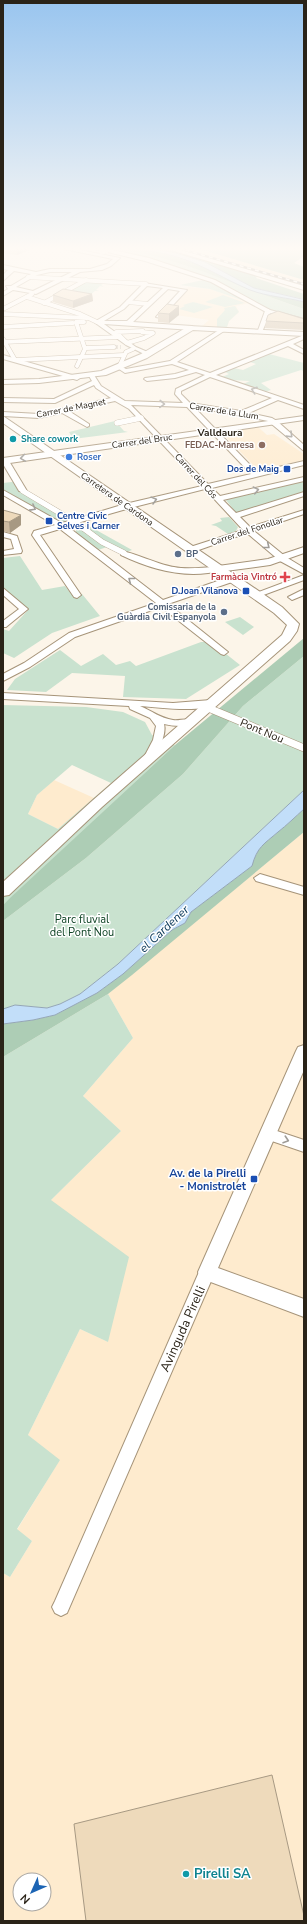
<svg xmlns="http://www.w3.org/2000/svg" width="307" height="1924" font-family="'Nunito Sans',sans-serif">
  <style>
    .built { fill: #feebce; fill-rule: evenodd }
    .green { fill: #c9e2cf; fill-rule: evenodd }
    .forest { fill: #adcdb5 }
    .water { fill: #c2def9; stroke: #94a6b6 }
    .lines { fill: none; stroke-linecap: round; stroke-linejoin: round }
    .pedestrian-tunnel { stroke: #d2cbbf; stroke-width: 4; stroke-dasharray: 4 2; stroke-linecap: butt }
    .pedestrian-far2-casing { stroke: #a69479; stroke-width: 5 }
    .pedestrian-far1-casing { stroke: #a69479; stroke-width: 6 }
    .pedestrian-casing { stroke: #a69479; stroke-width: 8 }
    .minor-casing { stroke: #a69479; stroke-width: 2 }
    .tertiary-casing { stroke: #a69479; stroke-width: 2 }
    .secondary-casing { stroke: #a69479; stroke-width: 2 }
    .pedestrian-far2 { stroke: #fff; stroke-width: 4 }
    .pedestrian-far1 { stroke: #fff; stroke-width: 5.5 }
    .pedestrian { stroke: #fff; stroke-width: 7 }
    .minor { fill: #fff; fill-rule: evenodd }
    .tertiary { fill: #fff; fill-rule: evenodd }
    .secondary { fill: #fff; fill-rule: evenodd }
    .rail-casing { stroke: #7b7469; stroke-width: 2 }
    .rail { stroke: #fff; stroke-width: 1.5; stroke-dasharray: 4; stroke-linecap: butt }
    .minor-bridge-casing { stroke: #a69479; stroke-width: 6; stroke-linecap: butt }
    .minor-bridge { stroke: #fff; stroke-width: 5.5 }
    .wall { fill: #cdbba1 }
    .shaded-wall { fill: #a79983 }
    .building { fill: #eedabb; stroke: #a79983 }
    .oneway { stroke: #9f9c97 }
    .culture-dot { fill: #0f9aa8; stroke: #fff; stroke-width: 1.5 }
    .education-dot { fill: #8d6e63; stroke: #fff; stroke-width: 1.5 }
    .shop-dot { fill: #3f7fe0; stroke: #fff; stroke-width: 1.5 }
    .transit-dot { fill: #1a4fb4; stroke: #fff; stroke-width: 1.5 }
    .service-dot { fill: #5c6f8a; stroke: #fff; stroke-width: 1.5 }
    .health-dot { fill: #e0444e; stroke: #fff; stroke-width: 1.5 }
    .labels { text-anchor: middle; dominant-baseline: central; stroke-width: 3; stroke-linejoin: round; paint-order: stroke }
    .far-street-label { font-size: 9px; fill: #2a2318; stroke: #fff }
    .far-culture-label { font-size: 9px; font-weight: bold; fill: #0d838f; stroke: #fff; text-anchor: start }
    .far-education-label { font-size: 9px; font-weight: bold; fill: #785e54; stroke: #fff; text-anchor: end }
    .far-shop-label { font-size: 9px; font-weight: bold; fill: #366cbe; stroke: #fff; text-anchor: start }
    .far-transit-label { font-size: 9px; font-weight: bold; fill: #164399; stroke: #fff; text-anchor: end }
    .far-service-label { font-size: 9px; font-weight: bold; fill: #4e5e75; stroke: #fff; text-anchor: start }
    .far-health-label { font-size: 9px; font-weight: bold; fill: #be3a42; stroke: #fff; text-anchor: end }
    .far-neighbourhood-label { font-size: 10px; font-weight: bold; fill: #2a2318; stroke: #fff }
    .street-label { font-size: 11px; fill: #2a2318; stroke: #fff }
    .park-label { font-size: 11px; fill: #0e4324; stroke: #fff }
    .transit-label { font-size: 11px; font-weight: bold; fill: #164399; stroke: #fff; text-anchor: end }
    .water-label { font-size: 12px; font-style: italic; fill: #043355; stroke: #fff }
    .near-street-label { font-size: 13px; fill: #2a2318; stroke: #fff }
    .near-culture-label { font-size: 13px; font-weight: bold; fill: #0d838f; stroke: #fff; text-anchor: start }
  </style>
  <rect width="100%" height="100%" fill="#fcf5e9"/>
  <g class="built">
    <polygon points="173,248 196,248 304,280 304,286"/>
    <polygon points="188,287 210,289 249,303 236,306 239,312 229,321 227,327 201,327 209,320 163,313"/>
    <polygon points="258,427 267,435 274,434 304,454 304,460 263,470 257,469 223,434 226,431"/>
    <polygon points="54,780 94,798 58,829 28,814 37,795"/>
    <path d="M304,832V1921H3V1573L10,1577L32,1541L17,1530L59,1461L28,1435L80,1329L108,1342L51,1200L121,1131L83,1096L133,1038L108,994ZM20,1880H44V1904H20Z"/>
  </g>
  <g class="green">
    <path d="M99,248C167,248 240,289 304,309V320L270,310L212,279Z"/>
    <polygon points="203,280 210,282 250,303 210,289 180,285"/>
    <polygon points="84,282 106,282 101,285 104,287 100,286 96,290 99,291 95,291 89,296 60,299"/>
    <polygon points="223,295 245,303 225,307 205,302"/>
    <polygon points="193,302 213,307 194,313 179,309 185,306 183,305"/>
    <polygon points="235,306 239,312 229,321 227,327 217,327 217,319 225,310 224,308"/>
    <polygon points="269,354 304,363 304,371 301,370 261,383 271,390 265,392 243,384 250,381 230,380 222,377 229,374 225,372 234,368 243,370 256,364 250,362"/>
    <polygon points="115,421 124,431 128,432 73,439 69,432"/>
    <polygon points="304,480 304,493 237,514 226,500"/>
    <polygon points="20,481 29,493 73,517 80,518 62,523 3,490 3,483"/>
    <polygon points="229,517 238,527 236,531 228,534 216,526 211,525 222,521 220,518"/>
    <polygon points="89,526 132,550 124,553 107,547 98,550 76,533 76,530"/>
    <polygon points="20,556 42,590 65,586 72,595 82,594 100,616 52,633 14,658 3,653 3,629 9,631 28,610 3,588 3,558"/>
    <polygon points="240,617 254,627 243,635 225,622"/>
    <polygon points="201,642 211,642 240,665 186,699 123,697 125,676 72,673 46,692 7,690 15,679 60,650 81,666 103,654 116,665 130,661 136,666"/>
    <polygon points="304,656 304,790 118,964 80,994 60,1004 47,1008 15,1005 3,1009 3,921 86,858 183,774 243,706"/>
    <path d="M3,705L86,707L123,712L145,722L152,735L175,745L3,905ZM72,765L111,783L58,829L28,814L37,795Z"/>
    <polygon points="108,994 133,1038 83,1096 121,1131 51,1200 129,1257 108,1342 80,1329 28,1435 60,1460 17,1529 32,1541 10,1577 3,1573 3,1057"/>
  </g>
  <g class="forest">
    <path d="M109,248C139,248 170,253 198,265C216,273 232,283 251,290C269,296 286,298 304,302V309C253,293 205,269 154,256C140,252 124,251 109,248Z"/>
    <polygon points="150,248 164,248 258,275 256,278 304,294 304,299 254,288 205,262 174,253"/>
    <polygon points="196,248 304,248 304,256 294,263 304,267 304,280"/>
    <polygon points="304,638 304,656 243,706 183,774 86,858 3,921 3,905 11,897 175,745"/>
    <path d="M304,809V832L132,975L108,994L3,1057V1024L33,1020L55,1015L97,993L123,974L172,930L185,923L191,912L252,866C257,847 264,844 278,832C287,825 295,817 304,809Z"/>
  </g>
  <g class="water">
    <path d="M122,248H150L176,253L205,262L254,288L302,299H304V302C285,297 269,297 250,290C226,280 205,266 180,258C162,252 142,250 122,248Z"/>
    <path d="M304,790V809C295,817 287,825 278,832C264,844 257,847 252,866L191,912L185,923L172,930L123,974L97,993L55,1015L33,1020L3,1024V1009L15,1005L47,1008L60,1004L80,994L118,964Z"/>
  </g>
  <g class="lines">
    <polyline class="pedestrian-tunnel" points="114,347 121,347"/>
    <g class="pedestrian-far2-casing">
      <g id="pedestrian-far2">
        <polyline points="28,277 146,284"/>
        <polyline points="27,297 80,314 97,322"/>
        <polyline points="128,302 148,304"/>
        <polyline points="44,303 86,280"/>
        <polyline points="3,309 32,294"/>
        <polyline points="3,314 87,318"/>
        <polyline points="3,327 73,323"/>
        <polygon points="143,331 142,332 153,333 144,338 127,343 116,332"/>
        <polyline points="3,339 15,360 124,355"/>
        <polyline points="3,342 119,337"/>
        <polyline points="86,348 114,347"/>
        <polyline points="77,366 85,349 76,322 84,322"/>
        <polyline points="119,367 126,352 133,349"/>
      </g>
    </g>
    <g class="pedestrian-far1-casing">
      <g id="pedestrian-far1">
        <polyline points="117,423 141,418"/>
        <polyline points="23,491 75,522 102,542 124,553"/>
      </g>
    </g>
    <g class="pedestrian-casing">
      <polyline id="pedestrian" points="206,707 304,748"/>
    </g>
    <g class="minor-casing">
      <g id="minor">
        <path d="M59,248H70L120,258L111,266L102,270L80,272L36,294L13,290L3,296V292L8,289L6,286H11L31,274L14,271L3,281V275L8,270L3,269V265L36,272L50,269H90L107,264L113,259ZM50,272H72L33,291L16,287L37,275Z"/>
        <path d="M144,283L187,290L161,318L156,317L180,291L168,289L133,322L192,326L195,328L192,330L104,324L136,347L150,353V355L148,356L126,345L94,322L120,307ZM147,286L163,288L127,321H104L124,309Z"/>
        <polygon points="268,309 271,311 262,332 257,333 265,311"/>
        <path d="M219,330L224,331L177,362L210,373L304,335V339L293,344L304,350V354L288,346L216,375L304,405V409L278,400L249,413L272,418L277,421L304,445V451L268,421L194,407L257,472L304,461V465L212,488L220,496L304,477V481L223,500L236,513L304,492V496L240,517L250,527L304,510V514L254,531L286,557L304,568V574L280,561L247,533L193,552H187V548L243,530L205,489L130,508L67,526L163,600L229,577H235V581L168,604L228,652L224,655L221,654L161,607L75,637L30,667L3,681V674L24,663L69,633L156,603L60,529L40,535L81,595L77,598L74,597L32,535L34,531L55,525L3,495V490L62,523L125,504L202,486L129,409L115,401L69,411L89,424V426L87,427L62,413L39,418L3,416V412L39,414L111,398L96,388L94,385L55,403L3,402V398L54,399L92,381L89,376L92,374L94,375L101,386L125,401L183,403L175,394L176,389L205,375L196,372L175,378L147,381L144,379L145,378L175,374L189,370L172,364L125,373L116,367L119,365L126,369L170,361ZM210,377L272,398L241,411L190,403L181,394V391ZM131,405L187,407L251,474L208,484Z"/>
        <polygon points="3,355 79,377 80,378 77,380 3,359"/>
        <polygon points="3,459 9,461 27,491 26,493 19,491 3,464"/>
        <polygon points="3,532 17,536 22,551 21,553 3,555 3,551 14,549 11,539 3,537"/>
        <path d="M121,551C126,550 163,566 174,567C189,570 202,567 217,567C220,567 220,567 222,569C218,572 213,572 208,573C178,577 148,568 121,555Z"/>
        <polygon points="304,575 304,580 258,597 255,598 251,595"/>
        <polygon points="3,588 28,609 6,627 3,627 3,621 19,609 3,595"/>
        <polygon points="304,589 304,595 292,600 288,597"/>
        <path d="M3,693L173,703L211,700L216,703C205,714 155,707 140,706C152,711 160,718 173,720C180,721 189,717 195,722C188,728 173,726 164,724C167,733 157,760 148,762L143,759L153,740L156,726L150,718L130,709L129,706L3,699Z"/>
        <polygon points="260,874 304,887 304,895 256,881 254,878"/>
        <polygon points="268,1128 304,1140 304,1152 263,1138 261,1134 263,1130"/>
        <polygon points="207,1265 212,1267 215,1272 67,1613 61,1616 55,1613 52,1607 55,1601 199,1272 202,1267"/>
      </g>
    </g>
    <g class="tertiary-casing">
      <g id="tertiary">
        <polygon points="91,248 104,248 149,258 215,280 270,310 304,319 304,323 266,312 211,282 145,261"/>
        <polygon points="164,248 174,248 304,286 304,290"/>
        <polygon points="189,326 304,332 304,336 193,330 147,358 106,375 39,383 3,384 3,380 39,379 101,371 141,354"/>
        <polygon points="304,416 304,420 3,464 3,458"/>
        <polygon points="304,547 304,553 270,565 218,572 213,569 218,566 268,559"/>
        <polygon points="304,1045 304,1070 218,1268 304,1299 304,1317 200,1278 198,1272 296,1051 298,1047"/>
      </g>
    </g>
    <g class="secondary-casing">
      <polygon id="secondary" points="3,416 282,607 299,624 297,631 290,641 102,807 9,895 3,896 3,882 92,801 282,635 287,625 274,613 3,423"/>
    </g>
    <use href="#pedestrian-far2" class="pedestrian-far2"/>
    <use href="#pedestrian-far1" class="pedestrian-far1"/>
    <use href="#pedestrian" class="pedestrian"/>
    <use href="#minor" class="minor"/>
    <use href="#tertiary" class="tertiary"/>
    <use href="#secondary" class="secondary"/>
    <g class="rail-casing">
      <polyline id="rail" points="178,248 304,284"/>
    </g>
    <use href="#rail" class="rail"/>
    <g class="minor-bridge-casing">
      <polyline id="minor-bridge" points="102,252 111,248"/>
    </g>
    <use href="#minor-bridge" class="minor-bridge"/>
  </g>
  <g class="wall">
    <polygon points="3,248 29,248 29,250 17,255 3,253"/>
    <polygon points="92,294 93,301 73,308 53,302 53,295"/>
    <polygon points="179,306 179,315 169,323 158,322 158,313"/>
    <polygon points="304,319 304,330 265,328 266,321"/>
    <polygon points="3,510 21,525 10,533 3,531"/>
  </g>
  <g class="shaded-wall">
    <polygon points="17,248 29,248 29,250 17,255"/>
    <polygon points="92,294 93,301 73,308 73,301"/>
    <polygon points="179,306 179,315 169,323 169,314"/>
    <polygon points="21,515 21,525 10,533 9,522"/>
  </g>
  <g class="building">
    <polygon points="63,289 92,294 73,301 53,295"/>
    <polygon points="167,304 179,306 169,314 158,313"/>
    <polygon points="278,311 304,319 304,323 266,321 268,315"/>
    <polygon points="3,510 21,515 9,522 3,521"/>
    <polygon points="272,1775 304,1916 304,1921 86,1921 74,1824"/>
  </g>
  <defs><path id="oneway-chevron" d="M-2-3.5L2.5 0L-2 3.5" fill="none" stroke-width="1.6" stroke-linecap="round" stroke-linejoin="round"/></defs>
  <g class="oneway">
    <use href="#oneway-chevron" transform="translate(254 390) rotate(-161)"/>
    <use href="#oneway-chevron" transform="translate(162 404) rotate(3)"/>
    <use href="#oneway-chevron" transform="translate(290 435) rotate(44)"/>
    <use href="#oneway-chevron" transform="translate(23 458) rotate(172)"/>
    <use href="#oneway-chevron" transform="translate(256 490) rotate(-13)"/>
    <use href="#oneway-chevron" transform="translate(154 500) rotate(-15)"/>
    <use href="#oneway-chevron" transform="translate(33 508) rotate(29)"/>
    <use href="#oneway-chevron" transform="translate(267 546) rotate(39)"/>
    <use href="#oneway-chevron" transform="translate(131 580) rotate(-142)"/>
    <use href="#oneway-chevron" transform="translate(286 1140) rotate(18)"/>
  </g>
  <linearGradient id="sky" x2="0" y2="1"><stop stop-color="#99c5ef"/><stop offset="0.48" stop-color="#fefaf5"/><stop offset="1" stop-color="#fefaf5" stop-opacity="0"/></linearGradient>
  <rect width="307" height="518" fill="url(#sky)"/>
  <g class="culture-dot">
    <circle cx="13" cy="439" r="4"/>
    <circle cx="186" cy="1874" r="4"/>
  </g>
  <circle class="education-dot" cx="262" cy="445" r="4"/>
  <circle class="shop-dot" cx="69" cy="457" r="4"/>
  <g class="transit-dot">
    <rect x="283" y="465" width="8" height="8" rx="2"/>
    <rect x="45" y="517" width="8" height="8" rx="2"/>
    <rect x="242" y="587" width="8" height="8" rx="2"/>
    <rect x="250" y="1175" width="8" height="8" rx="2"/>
  </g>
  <g class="service-dot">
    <circle cx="178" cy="554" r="4"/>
    <circle cx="224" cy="612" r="4"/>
  </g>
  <path class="health-dot" d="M283 571h4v4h4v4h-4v4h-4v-4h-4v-4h4z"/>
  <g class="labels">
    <g class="far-street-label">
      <text transform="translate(71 408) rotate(-11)">Carrer de Magnet</text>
      <text transform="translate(224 411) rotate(9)">Carrer de la Llum</text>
      <text transform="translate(142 441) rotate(-8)">Carrer del Bruc</text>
      <text transform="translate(196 476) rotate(47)">Carrer del Cós</text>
      <text transform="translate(117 499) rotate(35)">Carretera de Cardona</text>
      <text transform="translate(247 531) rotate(-18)">Carrer del Fonollar</text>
    </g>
    <g class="far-culture-label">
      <text x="21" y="439">Share cowork</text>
    </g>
    <g class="far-education-label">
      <text x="254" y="445">FEDAC-Manresa</text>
    </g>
    <g class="far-shop-label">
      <text x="77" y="457">Roser</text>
    </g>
    <g class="far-transit-label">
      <text x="279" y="469">Dos de Maig</text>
      <text x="57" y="516" text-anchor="start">Centre Civic<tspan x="57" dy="10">Selves i Carner</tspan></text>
      <text x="238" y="591">D.Joan Vilanova</text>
    </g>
    <g class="far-service-label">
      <text x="186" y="554">BP</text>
      <text x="216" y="607" text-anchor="end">Comissaria de la<tspan x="216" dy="10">Guàrdia Civil Espanyola</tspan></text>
    </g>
    <g class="far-health-label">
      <text x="277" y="577">Farmàcia Vintró</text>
    </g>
    <g class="far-neighbourhood-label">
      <text x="220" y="433">Valldaura</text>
    </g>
    <g class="street-label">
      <text transform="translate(262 731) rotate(23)">Pont Nou</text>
    </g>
    <g class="park-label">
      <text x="82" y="919">Parc fluvial<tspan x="82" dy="13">del Pont Nou</tspan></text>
    </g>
    <g class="transit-label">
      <text x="246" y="1173">Av. de la Pirelli<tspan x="246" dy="13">- Monistrolet</tspan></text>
    </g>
    <g class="water-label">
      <text transform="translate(164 929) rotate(-43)">el Cardener</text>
    </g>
    <g class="near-street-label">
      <text transform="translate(183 1329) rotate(-66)">Avinguda Pirelli</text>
    </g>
    <g class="near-culture-label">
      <text x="194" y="1874">Pirelli SA</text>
    </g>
  </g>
  <rect width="307" height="1924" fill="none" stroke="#2a2318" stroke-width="8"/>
  <g transform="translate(32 1892) rotate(225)"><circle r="19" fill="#ffffff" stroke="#aaa7a3"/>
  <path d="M0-3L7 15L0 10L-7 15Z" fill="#1c64b4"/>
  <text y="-6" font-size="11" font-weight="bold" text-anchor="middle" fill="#2a2318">N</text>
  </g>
</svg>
